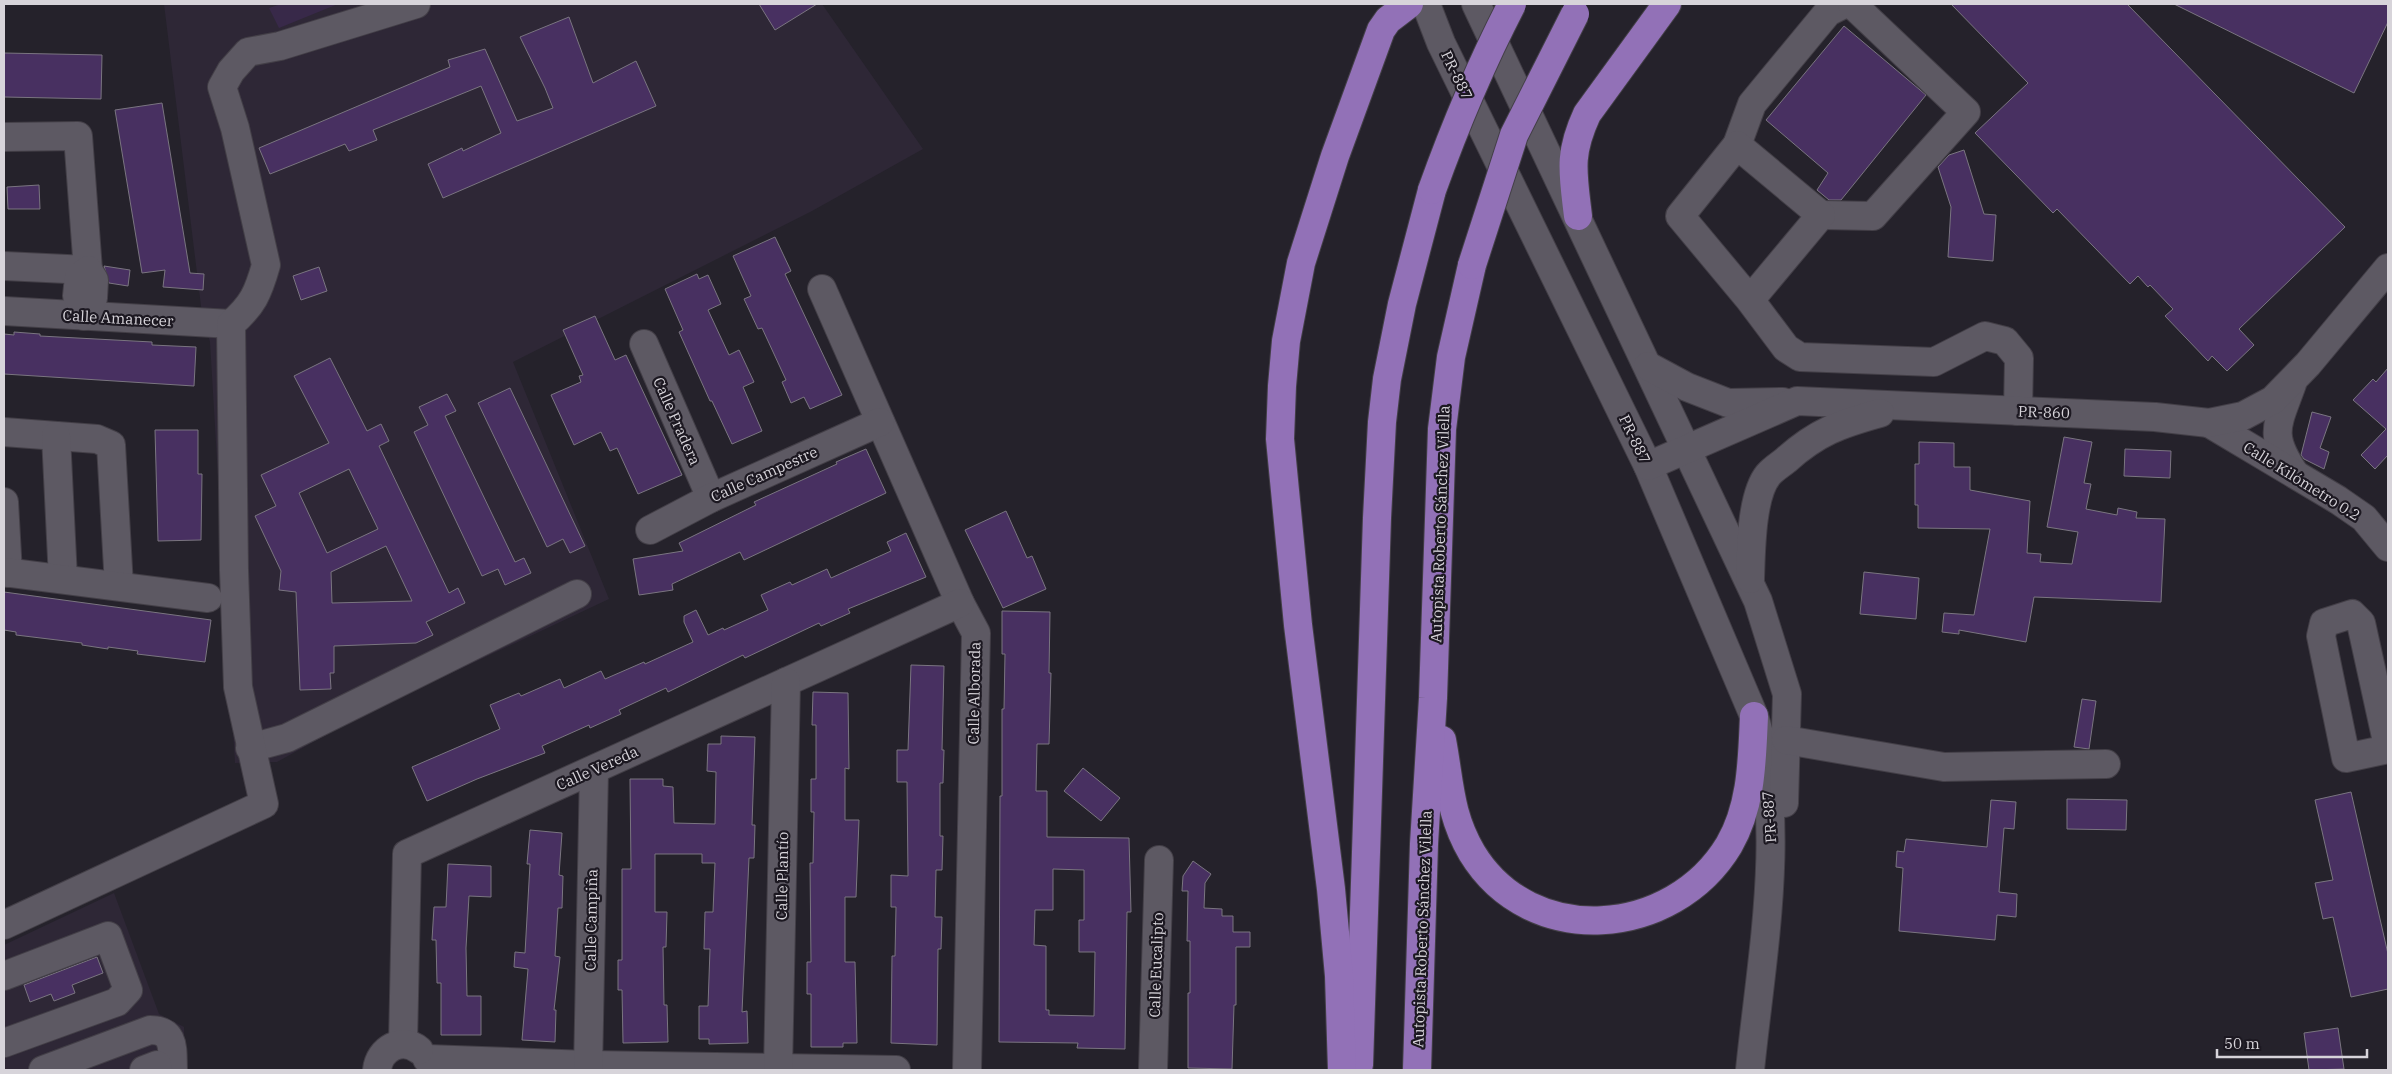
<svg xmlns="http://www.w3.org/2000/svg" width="2392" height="1074" font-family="'IBM Plex Serif',serif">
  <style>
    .built { fill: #2e2736 }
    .green { fill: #382949 }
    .building { fill: #483061; stroke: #7a7580; fill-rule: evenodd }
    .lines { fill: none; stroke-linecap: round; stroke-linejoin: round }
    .minor-casing { stroke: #433f47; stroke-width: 30 }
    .highway-casing { stroke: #433f47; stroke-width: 30 }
    .minor { stroke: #5d5963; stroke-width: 28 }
    .highway { stroke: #9271b7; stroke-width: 28 }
    .highway-bridge-casing { stroke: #433f47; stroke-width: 30; stroke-linecap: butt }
    .highway-bridge { stroke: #9271b7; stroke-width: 28 }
    .labels { text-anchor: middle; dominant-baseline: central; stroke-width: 4.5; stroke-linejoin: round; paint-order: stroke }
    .street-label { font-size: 15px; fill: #d7d4da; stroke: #1c1821 }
  </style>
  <rect width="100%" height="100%" fill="#25222b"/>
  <g class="built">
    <polygon points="164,4 822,4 923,149 812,211 513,362 609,599 364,714 277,762 235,763 210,342 202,314"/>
    <polygon points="114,893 159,1014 184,1027 185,1070 4,1070 4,945"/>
  </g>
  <polygon class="green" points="281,4 338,4 279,28 269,8"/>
  <g class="building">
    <polygon points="759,4 817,4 775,30"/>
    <polygon points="1951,4 2127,4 2345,227 2239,329 2254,345 2227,371 2212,356 2208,361 2165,316 2173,309 2150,285 2148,287 2138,276 2130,284 2057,209 2053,213 1975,133 2028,83"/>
    <polygon points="2174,4 2388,4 2388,22 2354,93"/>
    <polygon points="569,17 593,83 636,61 656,106 443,198 428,164 462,148 463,151 501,133 481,86 373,130 377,140 349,151 345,144 270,174 259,148 450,67 448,60 485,49 517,121 553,108 545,88 520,37"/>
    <polygon points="1844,26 1926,95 1841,200 1829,200 1817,190 1828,173 1766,120"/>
    <polygon points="4,53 102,55 101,99 4,97"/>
    <polygon points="162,103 190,273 204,274 203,290 163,287 165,270 142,273 115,110"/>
    <polygon points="1964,150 1984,214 1996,215 1993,261 1948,257 1951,207 1938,167 1949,155"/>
    <polygon points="39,185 40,209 8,209 7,187"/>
    <polygon points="775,237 791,271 785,274 842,395 810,409 804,397 791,403 782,382 786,380 762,328 758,329 744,299 751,296 733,256"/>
    <polygon points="104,266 130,270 128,286 109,283"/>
    <polygon points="319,267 327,291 301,300 293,276"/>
    <polygon points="697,274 699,279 708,275 721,304 708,310 729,355 739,350 754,382 743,387 762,431 732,444 712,401 710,401 679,332 683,330 665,289"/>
    <polygon points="595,316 615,360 626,355 682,475 638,494 617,448 610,451 601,432 574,445 551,395 581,382 579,376 583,375 563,330"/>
    <polygon points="14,332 40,334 40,336 152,342 152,345 196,347 194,386 4,374 4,334 14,335"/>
    <path d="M330,358L367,431L381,424L389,441L379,446L449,593L458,588L465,603L426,622L433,635L416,643L334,646V673H330L331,689L300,690L296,592L279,590L281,571L255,516L276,506L261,475L329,443L294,376ZM349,469L378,529L327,553L299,493ZM386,546L412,601L332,603L331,572Z"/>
    <polygon points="2388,368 2388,455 2375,469 2361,455 2386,429 2353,400 2373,379 2376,382"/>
    <polygon points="510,388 585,546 570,553 563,539 547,547 478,403"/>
    <polygon points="447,394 456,411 445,416 515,562 524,558 531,573 505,585 498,569 482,576 414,432 428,425 419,407"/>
    <polygon points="2312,412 2331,417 2320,448 2329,452 2324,469 2304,459 2301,455"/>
    <polygon points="155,430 198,430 198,474 202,474 201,540 158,541"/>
    <polygon points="2064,437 2092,442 2084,483 2091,484 2086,509 2117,515 2118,508 2137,512 2136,518 2165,519 2161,602 2034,597 2026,642 1959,630 1959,634 1942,632 1944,613 1974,615 1990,529 1918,528 1918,505 1915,505 1915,464 1919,464 1919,442 1954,443 1954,467 1970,467 1970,490 2030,501 2027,553 2041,554 2040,562 2072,564 2078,532 2047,527"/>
    <polygon points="866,449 886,493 744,560 740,552 672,584 673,590 639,595 633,559 683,551 679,543 756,505 754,502 837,464 836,462"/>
    <polygon points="2125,449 2171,451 2170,478 2124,476"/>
    <polygon points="1006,511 1027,558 1032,556 1046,589 1003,608 965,530"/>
    <polygon points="906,533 926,577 848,609 850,613 821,626 819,623 745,658 743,655 668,692 666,688 619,710 621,714 590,728 589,725 542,746 545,753 477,779 427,801 412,767 500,729 490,705 519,693 521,696 560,679 564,688 601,671 605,679 644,662 645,664 693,642 684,622 684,616 696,610 708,635 723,628 724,630 768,610 761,595 790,582 792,585 827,569 831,578 891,551 887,542"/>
    <polygon points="1864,572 1919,578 1916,619 1860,614"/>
    <polygon points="4,592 211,620 205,662 137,654 138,651 108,647 108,649 82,645 82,643 16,635 16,632 4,630"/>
    <path d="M1002,611L1050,612L1049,673H1051L1049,744H1037L1036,791H1047V837L1129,838L1131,912H1127L1125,1049L1077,1048L1078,1043L999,1042L1000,796H1002V709H1004L1005,654H1002ZM1053,869L1084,870V920H1079V952H1095L1094,1016L1049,1015V1010H1046V946L1034,945L1035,910H1053Z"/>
    <polygon points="911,665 944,666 942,750 944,750 943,783 940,783 940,836 943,836 942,870 936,870 935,917 942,917 941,949 938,949 937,1045 891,1043 892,956 895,956 896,907 891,907 891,875 908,876 907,782 897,782 897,750 908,750"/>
    <polygon points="813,692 848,693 849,769 845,768 845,820 859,820 856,897 845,897 845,962 855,962 857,1043 843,1043 843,1047 811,1047 811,994 807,994 807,962 811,962 810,863 813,863 814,812 811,812 811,779 816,779 816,725 812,725"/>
    <polygon points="2082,699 2096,701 2089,749 2074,747"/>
    <polygon points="721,736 755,737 752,825 755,825 754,858 749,858 742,1012 747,1011 748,1043 709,1044 709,1039 699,1039 699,1006 708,1006 710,949 704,949 705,912 713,912 715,863 702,863 702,854 655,854 655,912 667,912 666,947 663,947 664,1005 667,1005 668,1042 623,1043 622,990 618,990 618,960 622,960 622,869 631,869 630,779 663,779 663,786 673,787 674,823 715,824 716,772 707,771 708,744 721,744"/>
    <polygon points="1083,768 1120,798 1101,821 1064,791"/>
    <polygon points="2351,792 2388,954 2388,989 2351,997 2333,917 2323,919 2315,883 2333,880 2315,800"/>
    <polygon points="2067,799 2127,800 2126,830 2067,829"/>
    <polygon points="1991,800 2016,802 2014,829 2004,828 1999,892 2017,894 2016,917 1997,915 1995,940 1899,931 1903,868 1896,867 1897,851 1904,852 1906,839 1987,847"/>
    <polygon points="530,830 562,833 559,875 563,876 562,908 558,908 555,956 560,957 554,1010 556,1010 555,1042 522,1040 528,969 514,967 515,952 525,953 530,864 527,864"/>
    <polygon points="1193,861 1211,874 1205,883 1204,908 1222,909 1222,916 1233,916 1233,932 1250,932 1250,947 1236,947 1236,1005 1234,1005 1232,1069 1188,1068 1188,993 1190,993 1190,941 1187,941 1188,891 1182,891 1183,876"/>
    <polygon points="448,864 491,866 491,897 469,896 466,948 467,996 481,996 481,1035 441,1035 441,983 437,983 436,940 432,940 434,907 446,907"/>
    <polygon points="97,957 103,973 72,985 75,993 54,1001 51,994 30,1002 24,985"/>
    <polygon points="2338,1028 2344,1069 2309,1070 2304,1033"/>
  </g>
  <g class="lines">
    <g class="minor-casing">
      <g id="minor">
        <path d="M1426,4L1441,43L1648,466L1754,716C1788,822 1761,960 1750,1070"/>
        <polyline points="1476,4 1758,601 1787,694 1784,803"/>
        <polyline points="4,137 78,136 88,270 4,266"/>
        <polyline points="1737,145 1752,104 1828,12 1844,4"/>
        <polyline points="1821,215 1873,216 1966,112 1852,4"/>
        <polyline points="822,289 960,603 976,633 967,1070"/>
        <polyline points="1750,300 1821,215 1737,145 1680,216 1750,300 1786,348 1800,357 1934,362 1985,336 2005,341 2019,358 2018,411"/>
        <polyline points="4,311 231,324"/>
        <polyline points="84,316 84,306 77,296 79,277 88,270 94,280 93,298 84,306"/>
        <polyline points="644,344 711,498"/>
        <polyline points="1648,366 1687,387 1728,403 1783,402"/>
        <path d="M2292,384C2277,426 2268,434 2295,474"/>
        <polyline points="2209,423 2338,500 2364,518 2388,547"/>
        <polyline points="4,432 97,439 111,445 119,586"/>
        <polyline points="56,436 63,579"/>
        <polyline points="1648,466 1797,401 2155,417 2209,423 2243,416 2273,400 2308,364 2388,268"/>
        <polyline points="4,502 8,573"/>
        <polyline points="650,530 711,498 880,422"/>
        <polyline points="4,572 208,598"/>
        <path d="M1750,579C1751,552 1751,496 1768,475C1773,469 1780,465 1786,460C1817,432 1840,424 1880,413"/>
        <polyline points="1786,740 1944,767 2106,764"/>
        <polyline points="2388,746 2361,623 2352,614 2324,623 2321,636 2346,758 2388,749"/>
        <polyline points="250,748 287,738 577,594"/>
        <path d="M4,925L264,804L238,687L234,570L231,324C253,305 258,293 266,265L235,128L222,87L231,71L248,52L280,46L416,4"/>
        <polyline points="4,976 108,936 128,990 117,1002 4,1043"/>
        <polyline points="403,1044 407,854 960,603"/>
        <polyline points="427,1059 588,1065 896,1070"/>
        <path d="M43,1070L150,1030C176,1030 172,1050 173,1070"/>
        <polyline points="144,1070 157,1065 158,1070"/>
        <path d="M377,1070C379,1049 402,1036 419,1050"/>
        <polyline points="588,1070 594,770"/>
        <polyline points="778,1070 786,682"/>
        <polyline points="1153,1070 1159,860"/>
      </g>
    </g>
    <g class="highway-casing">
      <g id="highway">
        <path d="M1578,216C1573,173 1568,155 1587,114L1667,4"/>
        <path d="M1442,740C1450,782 1449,814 1472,853C1531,950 1673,938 1729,845C1752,806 1752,759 1754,716"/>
        <polyline points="1359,1065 1377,518 1382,422 1387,379 1402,304 1432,190"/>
        <polyline points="1342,1070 1339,976 1331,889 1298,625 1280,439 1282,386 1286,341 1301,263 1335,156 1381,30 1388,20 1409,4"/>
        <polyline points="1417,1070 1424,844 1433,698 1442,429 1451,357 1472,265"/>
      </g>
    </g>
    <use href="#minor" class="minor"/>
    <use href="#highway" class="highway"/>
    <g class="highway-bridge-casing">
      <g id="highway-bridge">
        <path d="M1432,190C1455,126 1481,64 1512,4"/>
        <polyline points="1472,265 1514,135 1575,14"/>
      </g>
    </g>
    <use href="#highway-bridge" class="highway-bridge"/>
  </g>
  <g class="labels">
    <g class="street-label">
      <text transform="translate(1457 75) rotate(64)">PR-887</text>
      <text transform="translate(118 318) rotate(3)">Calle Amanecer</text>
      <text transform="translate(2044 412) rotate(2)">PR-860</text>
      <text transform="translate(677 421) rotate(66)">Calle Pradera</text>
      <text transform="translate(1635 439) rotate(64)">PR-887</text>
      <text transform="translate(764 474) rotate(-24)">Calle Campestre</text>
      <text transform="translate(2302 481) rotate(32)">Calle Kilómetro 0.2</text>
      <text transform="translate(1440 524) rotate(-88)">Autopista Roberto Sánchez Vilella</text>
      <text transform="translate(974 693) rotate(-89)">Calle Alborada</text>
      <text transform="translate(597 768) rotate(-24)">Calle Vereda</text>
      <text transform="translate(1769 817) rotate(-94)">PR-887</text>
      <text transform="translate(782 876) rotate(-89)">Calle Plantío</text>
      <text transform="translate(591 920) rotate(-89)">Calle Campiña</text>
      <text transform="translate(1422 929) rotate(-88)">Autopista Roberto Sánchez Vilella</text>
      <text transform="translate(1156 965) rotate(-88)">Calle Eucalipto</text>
    </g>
  </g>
  <rect width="2392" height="1074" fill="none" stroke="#d7d4da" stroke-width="10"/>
  <path d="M2217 1049v8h150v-8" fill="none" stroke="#d7d4da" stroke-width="2.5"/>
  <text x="2224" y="1049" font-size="15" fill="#d7d4da" stroke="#1c1821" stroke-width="4" paint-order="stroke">50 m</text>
</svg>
